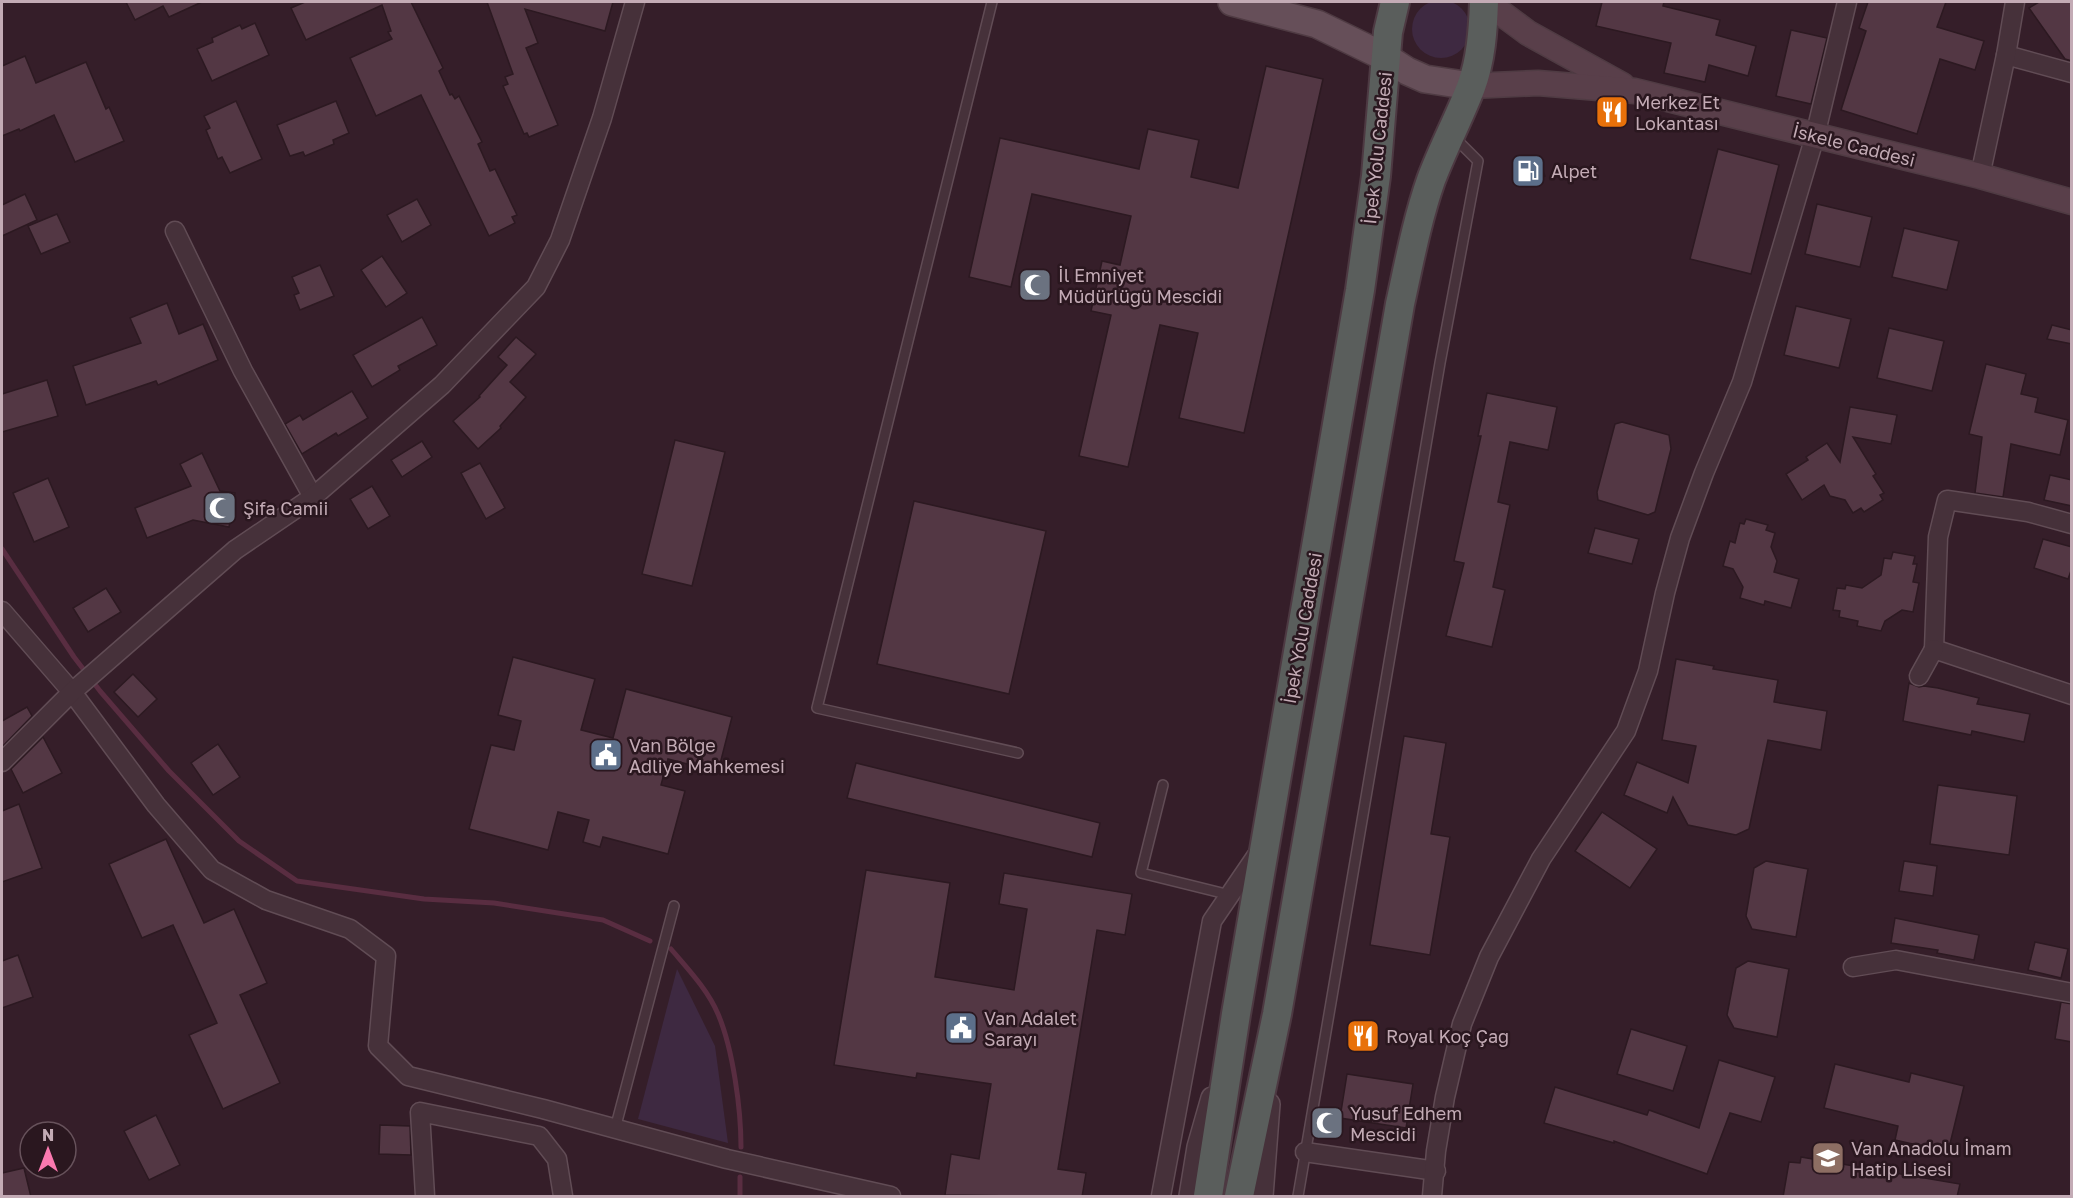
<svg xmlns="http://www.w3.org/2000/svg" width="2073" height="1198" font-family="'Golos Text',sans-serif">
  <style>
    .green { fill: #3e2941 }
    .lines { fill: none; stroke-linecap: round; stroke-linejoin: round }
    .stream { stroke: #592d41; stroke-width: 5 }
    .building { fill: #533744; stroke: #2c1921; stroke-width: 1.5 }
    .service-casing { stroke: #614c55; stroke-width: 12 }
    .minor-casing { stroke: #614c55; stroke-width: 21 }
    .tertiary-casing { stroke: #614c55; stroke-width: 24 }
    .secondary-casing { stroke: #4f3b43; stroke-width: 27 }
    .primary-casing { stroke: #4f3b43; stroke-width: 30 }
    .trunk-casing { stroke: #4d3942; stroke-width: 32 }
    .service { stroke: #46313a; stroke-width: 9 }
    .minor { stroke: #46313a; stroke-width: 18 }
    .tertiary { stroke: #46313a; stroke-width: 21 }
    .secondary { stroke: #593f4a; stroke-width: 24 }
    .primary { stroke: #664f59; stroke-width: 27 }
    .trunk { stroke: #5a5e5c; stroke-width: 28 }
    .labels { text-anchor: middle; dominant-baseline: central; stroke-width: 5; stroke-linejoin: round; paint-order: stroke }
    .poi-label { font-size: 18px; fill: #c3abb5; stroke: #2a171f; text-anchor: start }
    .street-label { font-size: 18px; fill: #c3abb5; stroke: #2a171f }
  </style>
  <rect width="100%" height="100%" fill="#351e29"/>
  <g class="green">
    <circle cx="1441" cy="29" r="29"/>
    <polygon points="677,969 715,1046 728,1143 638,1119"/>
  </g>
  <g class="lines">
    <g class="stream">
      <polyline points="2,549 74,657 100,691 169,771 239,841 297,881 424,899 494,903 603,920 650,941"/>
      <path d="M671,949C688,969 708,990 718,1014C733,1049 741,1109 741,1147"/>
      <polyline points="740,1196 740,1177"/>
    </g>
  </g>
  <g class="building">
    <polygon points="126,2 202,2 169,17 163,6 135,20"/>
    <polygon points="305,2 411,2 443,68 439,71 450,95 452,94 455,99 459,96 482,142 478,144 490,171 495,169 517,215 512,217 515,223 489,236 421,95 376,116 350,58 392,39 388,32 391,31 382,5 306,40 291,8"/>
    <polygon points="487,2 613,2 605,31 525,9 538,43 526,48 558,125 529,137 527,133 524,134 503,86 508,84 505,77 513,74"/>
    <polygon points="1602,2 1664,2 1663,6 1720,20 1716,35 1756,46 1748,76 1709,65 1705,82 1664,73 1671,43 1596,26"/>
    <polygon points="1868,2 1946,2 1937,27 1984,41 1975,70 1940,59 1917,134 1841,110 1866,31 1859,28"/>
    <polygon points="2039,2 2072,2 2072,61 2065,59 2029,8"/>
    <polygon points="255,23 269,55 212,81 197,49 213,42 212,38 240,25 242,29"/>
    <polygon points="1791,30 1827,38 1811,104 1776,96"/>
    <polygon points="25,56 36,83 86,62 106,109 109,107 124,141 75,162 54,115 20,131 19,129 2,136 2,66"/>
    <polygon points="1266,66 1323,79 1244,433 1179,418 1198,333 1160,325 1128,467 1079,456 1111,315 1091,311 1102,261 1120,265 1131,216 1032,194 1011,287 969,277 1000,138 1139,169 1148,129 1199,140 1191,177 1238,188"/>
    <polygon points="236,101 262,159 230,173 222,157 218,159 206,130 210,128 204,116"/>
    <polygon points="336,101 349,133 333,140 334,144 305,156 303,152 290,156 277,125"/>
    <polygon points="1718,149 1779,165 1751,274 1690,259"/>
    <polygon points="1539,161 1545,176 1524,184 1518,169"/>
    <polygon points="25,194 37,220 2,236 2,205"/>
    <polygon points="417,199 431,225 402,242 387,215"/>
    <polygon points="1817,204 1872,217 1860,267 1805,254"/>
    <polygon points="57,214 70,242 41,254 28,226"/>
    <polygon points="1904,228 1959,241 1947,290 1892,277"/>
    <polygon points="382,256 407,293 386,307 361,270"/>
    <polygon points="320,265 334,296 300,310 294,295 299,293 292,277"/>
    <polygon points="167,303 179,334 203,324 218,360 158,385 156,381 86,405 73,366 141,343 130,318"/>
    <polygon points="1796,306 1851,319 1839,368 1784,355"/>
    <polygon points="422,317 437,345 398,366 400,370 372,387 353,355"/>
    <polygon points="2052,325 2072,330 2072,344 2047,339"/>
    <polygon points="1889,328 1944,341 1932,391 1877,378"/>
    <polygon points="516,337 536,354 510,382 526,397 500,426 501,428 478,449 453,421 480,397 479,396 507,365 498,357"/>
    <polygon points="1986,364 2026,374 2021,394 2038,398 2035,412 2068,420 2060,455 2011,444 2003,497 1975,493 1982,437 1969,434"/>
    <polygon points="47,380 58,416 2,432 2,394"/>
    <polygon points="352,391 368,418 338,436 336,433 302,454 285,424 300,415 303,420"/>
    <polygon points="1487,393 1557,407 1548,450 1510,442 1498,502 1510,505 1493,587 1505,590 1492,647 1446,636 1464,563 1454,561 1481,436 1478,436"/>
    <polygon points="1850,407 1897,415 1891,444 1853,437 1876,474 1873,476 1884,493 1880,495 1883,500 1864,512 1861,508 1853,513 1845,500 1830,496 1824,485 1802,500 1786,474 1808,460 1806,457 1827,443 1840,462"/>
    <polygon points="1622,422 1669,435 1671,449 1655,512 1648,515 1598,500 1597,492 1615,424"/>
    <polygon points="675,440 725,452 692,586 642,574"/>
    <polygon points="422,441 432,457 402,477 391,460"/>
    <polygon points="202,453 220,491 235,493 229,527 193,520 147,538 135,508 191,486 180,464"/>
    <polygon points="480,463 505,508 486,519 461,473"/>
    <polygon points="2050,475 2072,480 2072,506 2044,500"/>
    <polygon points="48,478 69,527 34,542 13,493"/>
    <polygon points="372,486 390,516 368,529 350,499"/>
    <polygon points="914,501 1046,531 1009,694 877,664"/>
    <polygon points="1746,519 1768,525 1766,530 1775,533 1771,547 1777,561 1774,572 1799,579 1791,608 1765,601 1764,605 1740,598 1743,587 1733,569 1723,566 1730,541 1735,543 1740,523 1744,524"/>
    <polygon points="1595,528 1639,539 1632,564 1588,553"/>
    <polygon points="2043,539 2072,547 2072,568 2068,579 2034,568"/>
    <polygon points="1893,552 1915,556 1913,564 1917,564 1913,582 1919,583 1913,612 1902,610 1885,621 1881,631 1857,626 1858,621 1839,617 1840,611 1833,610 1837,588 1845,589 1846,585 1862,588 1881,575 1884,558 1891,559"/>
    <polygon points="106,588 121,612 88,632 73,608"/>
    <polygon points="513,657 595,679 581,730 613,738 626,689 732,717 718,772 668,759 661,785 685,791 668,854 603,837 600,847 583,842 589,820 558,812 548,850 469,829 491,745 514,750 521,721 498,715"/>
    <polygon points="1676,659 1714,666 1713,669 1778,680 1774,702 1827,711 1821,750 1768,740 1749,829 1736,835 1688,825 1673,797 1667,813 1624,795 1637,762 1688,783 1696,746 1662,740"/>
    <polygon points="133,674 157,699 138,717 114,692"/>
    <polygon points="1909,683 1919,687 1924,686 1938,688 1979,698 1977,704 2030,714 2024,742 1972,731 1971,735 1903,721"/>
    <polygon points="27,707 32,716 2,747 2,721"/>
    <polygon points="1404,736 1446,743 1431,834 1450,837 1430,955 1370,945"/>
    <polygon points="43,737 62,773 23,793 11,769"/>
    <polygon points="218,744 240,777 213,795 191,763"/>
    <polygon points="856,763 1100,823 1092,857 847,798"/>
    <polygon points="1938,785 2017,796 2009,855 1930,844"/>
    <polygon points="19,804 42,868 2,882 2,811"/>
    <polygon points="1602,812 1657,849 1630,888 1575,851"/>
    <polygon points="166,839 204,923 234,909 267,983 240,995 280,1083 223,1109 189,1035 217,1023 173,925 142,938 109,864"/>
    <polygon points="1766,861 1808,869 1796,937 1752,929 1746,916 1754,868"/>
    <polygon points="1904,861 1937,866 1933,896 1899,891"/>
    <polygon points="866,870 950,883 935,977 1014,990 1027,909 999,904 1004,873 1132,894 1125,935 1097,930 1058,1169 1086,1173 1082,1197 945,1195 951,1154 979,1159 991,1084 917,1073 916,1078 834,1065"/>
    <polygon points="1895,918 1979,935 1974,960 1937,953 1938,950 1891,943"/>
    <polygon points="2035,942 2068,949 2061,978 2028,970"/>
    <polygon points="18,955 33,997 2,1008 2,961"/>
    <polygon points="1748,961 1789,969 1777,1037 1734,1028 1727,1015 1736,968"/>
    <polygon points="2061,1002 2072,1004 2072,1042 2055,1039"/>
    <polygon points="1631,1029 1687,1046 1673,1091 1617,1074"/>
    <polygon points="1719,1060 1775,1077 1761,1122 1730,1113 1707,1174 1614,1141 1614,1143 1544,1123 1555,1087 1647,1115 1649,1110 1699,1128"/>
    <polygon points="1835,1064 1909,1082 1911,1073 1964,1086 1948,1152 1895,1140 1898,1126 1824,1108"/>
    <polygon points="1347,1074 1413,1084 1406,1128 1340,1118"/>
    <polygon points="156,1115 180,1165 149,1180 124,1131"/>
    <polygon points="380,1125 410,1126 411,1155 379,1154"/>
    <polygon points="1801,1157 1960,1184 1957,1197 1783,1197 1789,1162 1800,1163"/>
    <polygon points="24,1168 31,1197 2,1197 2,1173"/>
  </g>
  <g class="lines">
    <g class="service-casing">
      <g id="service">
        <polyline points="992,2 817,708 1018,753"/>
        <polyline points="1163,785 1141,873 1230,895"/>
        <polyline points="615,1129 674,906"/>
        <polyline points="1298,1196 1440,363 1478,161 1453,136"/>
      </g>
    </g>
    <g class="minor-casing">
      <g id="minor">
        <polyline points="2006,55 2072,73"/>
        <polyline points="1980,176 2006,55 2015,2"/>
        <polyline points="175,231 243,371 313,497"/>
        <polyline points="2072,524 2028,512 1947,500 1938,537 1934,649 2072,695"/>
        <polyline points="2,611 72,692 156,805 212,870 266,900 350,929 386,956 378,1046 408,1076 543,1109 727,1159 891,1196"/>
        <polyline points="1919,676 1934,649"/>
        <polyline points="2,762 72,692 235,550 313,497 442,385 536,287 560,240 602,118 635,2"/>
        <polyline points="1853,967 1896,960 2072,993"/>
        <polyline points="1305,1152 1436,1171"/>
        <polyline points="425,1196 420,1112 539,1136 557,1159 563,1196"/>
        <polyline points="1161,1196 1212,921 1259,852"/>
        <polyline points="1432,1196 1436,1151 1445,1097 1462,1024 1489,957 1541,859 1626,731 1648,671 1665,593 1680,538 1704,473 1742,382 1815,136 1847,2"/>
      </g>
    </g>
    <g class="tertiary-casing">
      <g id="tertiary">
        <polyline points="1190,1196 1198,1147 1212,1098"/>
        <polyline points="1262,1196 1269,1104"/>
      </g>
    </g>
    <g class="secondary-casing">
      <g id="secondary">
        <polyline points="1486,2 1528,33 1622,85"/>
        <polyline points="1471,86 1538,83 1635,91 1980,176 2072,202"/>
      </g>
    </g>
    <g class="primary-casing">
      <polyline id="primary" points="1232,2 1317,24 1387,58 1407,71 1425,79 1471,86"/>
    </g>
    <g class="trunk-casing">
      <g id="trunk">
        <polyline points="1208,1196 1236,1014 1360,290 1376,176 1388,32 1395,2"/>
        <path d="M1239,1196L1277,1014L1400,304C1409,263 1417,220 1431,180C1443,148 1459,118 1471,87C1481,60 1483,30 1484,2"/>
      </g>
    </g>
    <use href="#service" class="service"/>
    <use href="#minor" class="minor"/>
    <use href="#tertiary" class="tertiary"/>
    <use href="#secondary" class="secondary"/>
    <use href="#primary" class="primary"/>
    <use href="#trunk" class="trunk"/>
  </g>
  <defs>
    <g id="restaurant-square" transform="scale(1.725)"><rect x="-9" y="-9" width="18" height="18" rx="4" fill="#e8710a" stroke="#2a171f"/><path d="M-5-6h1v4h1v-4h1v4h1v-4h1v5L-1.5 .5V6h-2V.5L-5-1ZM5-6V6H3V1.5H1.5Q1.5-4 5-6Z" fill="#fff"/></g>
    <g id="fuel-square" transform="scale(1.725)"><rect x="-9" y="-9" width="18" height="18" rx="4" fill="#5c6f8a" stroke="#2a171f"/><path d="M-5.5-6h7V0h2V4h1.3V-2.5L3-4.5l.8-.8L6-3V5H2.5V1h-1V6h-7ZM-4.2-4.7v3.2H.2V-4.7Z" fill="#fff"/></g>
    <g id="mosque-square" transform="scale(1.725)"><rect x="-9" y="-9" width="18" height="18" rx="4" fill="#6b7280" stroke="#2a171f"/><path d="M3.5-4.9A6 6 0 1 0 3.5 4.9A5 5 0 1 1 3.5-4.9Z" fill="#fff"/></g>
    <g id="civic-square" transform="scale(1.725)"><rect x="-9" y="-9" width="18" height="18" rx="4" fill="#5c6f8a" stroke="#2a171f"/><path d="M-.6-6.5H3V-4.5H.6V-3L4-1V1h2V6H-6V1h2V-1L-.6-3ZM-1.2 2.5V6h2.4V2.5Z" fill="#fff"/></g>
    <g id="school-square" transform="scale(1.725)"><rect x="-9" y="-9" width="18" height="18" rx="4" fill="#8d6e63" stroke="#2a171f"/><path d="M0-5L7-2L0 1L-7-2ZM-4 1L0 2.5L4 1V4Q0 6-4 4Z" fill="#fff"/></g>
  </defs>
  <g fill-rule="evenodd">
    <use href="#restaurant-square" x="1612" y="112"/>
    <use href="#fuel-square" x="1528" y="171"/>
    <use href="#mosque-square" x="1035" y="285"/>
    <use href="#mosque-square" x="220" y="508"/>
    <use href="#civic-square" x="606" y="755"/>
    <use href="#civic-square" x="961" y="1028"/>
    <use href="#restaurant-square" x="1363" y="1036"/>
    <use href="#mosque-square" x="1327" y="1123"/>
    <use href="#school-square" x="1828" y="1158"/>
  </g>
  <g class="labels">
    <g class="poi-label">
      <text x="1635" y="102">Merkez Et<tspan x="1635" dy="21">Lokantası</tspan></text>
      <text x="1551" y="171">Alpet</text>
      <text x="1058" y="275">İl Emniyet<tspan x="1058" dy="21">Müdürlüğü Mescidi</tspan></text>
      <text x="243" y="508">Şifa Camii</text>
      <text x="629" y="745">Van Bölge<tspan x="629" dy="21">Adliye Mahkemesi</tspan></text>
      <text x="984" y="1018">Van Adalet<tspan x="984" dy="21">Sarayı</tspan></text>
      <text x="1386" y="1036">Royal Koç Çağ</text>
      <text x="1350" y="1113">Yusuf Edhem<tspan x="1350" dy="21">Mescidi</tspan></text>
      <text x="1851" y="1148">Van Anadolu İmam<tspan x="1851" dy="21">Hatip Lisesi</tspan></text>
    </g>
    <g class="street-label">
      <text transform="translate(1854 145) rotate(14)">İskele Caddesi</text>
      <text transform="translate(1377 148) rotate(-84)">İpek Yolu Caddesi</text>
      <text transform="translate(1302 628) rotate(-80)">İpek Yolu Caddesi</text>
    </g>
  </g>
  <rect width="2073" height="1198" fill="none" stroke="#c3abb5" stroke-width="6"/>
  <g transform="translate(48 1150)"><circle r="28" fill="#2a171f" stroke="#67525b" stroke-width="1.5"/>
  <path d="M0-4.5L10 22L0 15L-10 22Z" fill="#fa79af"/>
  <text y="-9" font-size="16" font-weight="bold" text-anchor="middle" fill="#c3abb5">N</text>
  </g>
</svg>
